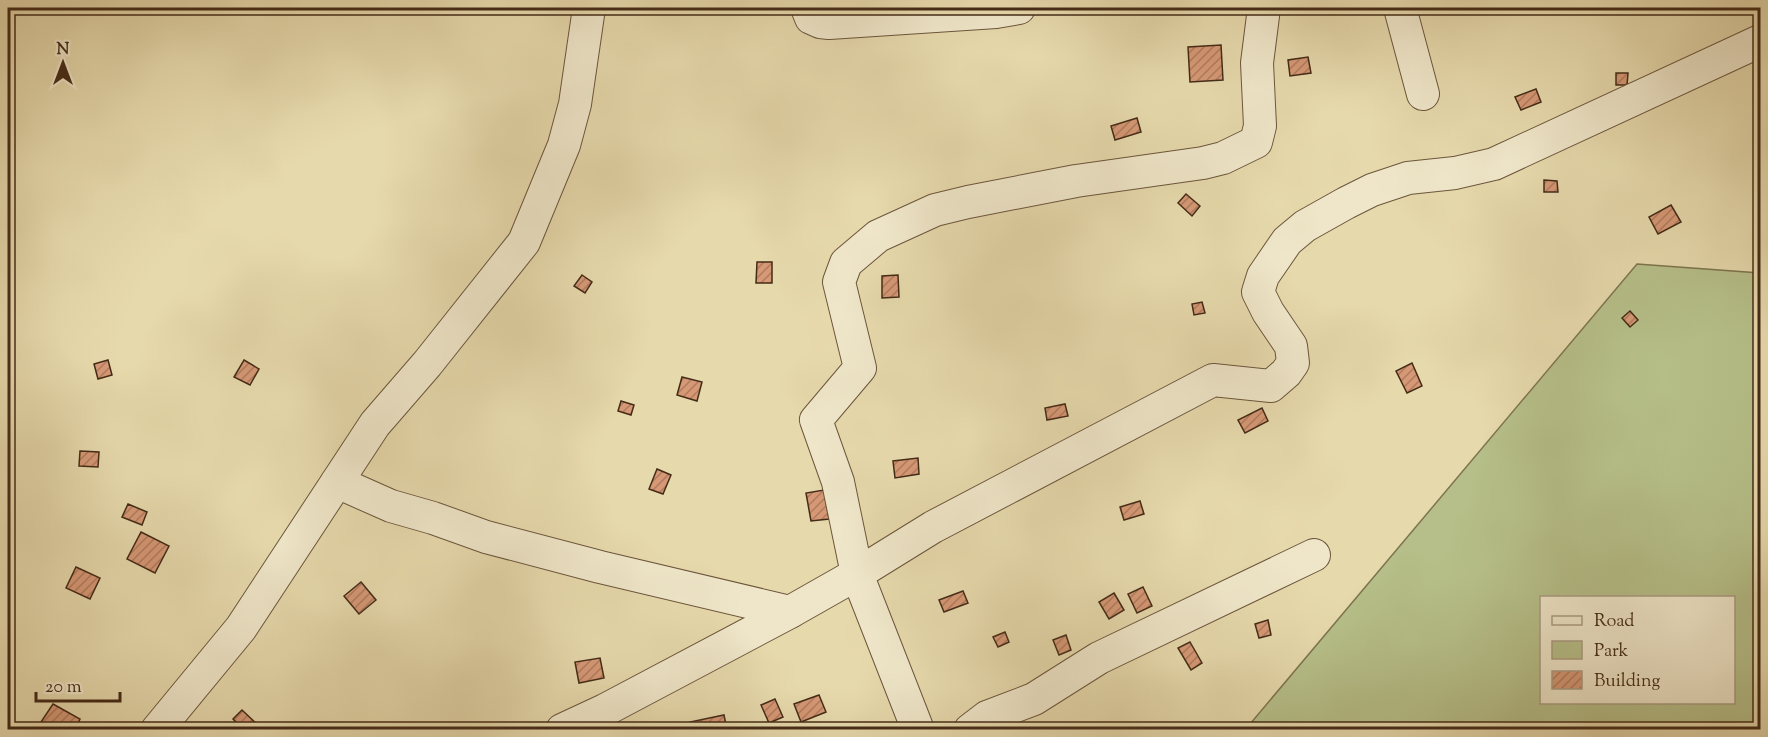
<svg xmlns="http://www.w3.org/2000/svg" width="1768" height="737" font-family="'Sorts Mill Goudy',serif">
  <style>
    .green { fill: #b6bf89; stroke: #7d7550; stroke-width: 1.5; fill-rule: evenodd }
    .building { fill: url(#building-hatch); stroke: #442b17; stroke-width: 1.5 }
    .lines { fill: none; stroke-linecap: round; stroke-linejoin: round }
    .minor-casing { stroke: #6c563c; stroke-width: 34 }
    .minor { stroke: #efe6c9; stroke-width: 32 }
  </style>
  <defs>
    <pattern id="building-hatch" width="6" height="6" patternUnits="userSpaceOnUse" patternTransform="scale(1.5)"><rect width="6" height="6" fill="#d69875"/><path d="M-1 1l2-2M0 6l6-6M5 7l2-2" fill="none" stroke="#af7c5f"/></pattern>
  </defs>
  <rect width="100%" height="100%" fill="#e6d9ac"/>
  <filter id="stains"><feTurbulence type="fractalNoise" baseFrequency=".00333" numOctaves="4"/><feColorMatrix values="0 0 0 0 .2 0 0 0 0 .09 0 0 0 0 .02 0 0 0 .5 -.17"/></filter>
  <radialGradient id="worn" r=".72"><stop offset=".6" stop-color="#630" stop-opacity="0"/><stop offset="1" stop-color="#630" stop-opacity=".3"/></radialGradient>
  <path class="green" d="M1637,264L1760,273V729L1245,730ZM1542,598H1734V702H1542Z"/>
  <g class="building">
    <polygon points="1221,45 1223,80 1190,82 1188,47"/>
    <polygon points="1308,57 1311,73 1290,76 1288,60"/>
    <polygon points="1616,73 1628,73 1627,85 1616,85"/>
    <polygon points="1536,89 1541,102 1521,110 1515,97"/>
    <polygon points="1137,118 1141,132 1115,140 1111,126"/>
    <polygon points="1544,180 1557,181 1558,192 1544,192"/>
    <polygon points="1186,194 1200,206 1192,216 1178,203"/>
    <polygon points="1671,205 1681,222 1658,234 1649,217"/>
    <polygon points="757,262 772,262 772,283 756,283"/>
    <polygon points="582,275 592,282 585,293 574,286"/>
    <polygon points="898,275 899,297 882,298 882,276"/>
    <polygon points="1202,302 1205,313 1194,315 1192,304"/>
    <polygon points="1630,311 1638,320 1630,327 1622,318"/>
    <polygon points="108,360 112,375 98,379 94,364"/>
    <polygon points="244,360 259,369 250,385 234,377"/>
    <polygon points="1412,363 1422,386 1407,393 1396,371"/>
    <polygon points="682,377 702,382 697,401 677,395"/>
    <polygon points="621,401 634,405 631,415 618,411"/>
    <polygon points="1065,404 1068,416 1047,420 1045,408"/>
    <polygon points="1262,408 1268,421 1245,433 1238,420"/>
    <polygon points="80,451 99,452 98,467 79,466"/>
    <polygon points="918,458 919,474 895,478 893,461"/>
    <polygon points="657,469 671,475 663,494 649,489"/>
    <polygon points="824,490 829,519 811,521 806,493"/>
    <polygon points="1140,501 1144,514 1124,520 1120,507"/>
    <polygon points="128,504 147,512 142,525 122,517"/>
    <polygon points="141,532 169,546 155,573 127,559"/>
    <polygon points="76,567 100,578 90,599 66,588"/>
    <polygon points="361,582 376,600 359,614 344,596"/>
    <polygon points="1143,587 1152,606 1137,613 1128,594"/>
    <polygon points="963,591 968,603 944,612 939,600"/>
    <polygon points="1114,593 1124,610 1109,619 1099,602"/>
    <polygon points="1268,620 1271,635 1259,638 1255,624"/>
    <polygon points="1005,632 1009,642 998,647 993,637"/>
    <polygon points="1066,635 1071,650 1059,655 1053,640"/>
    <polygon points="1190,642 1202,663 1191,670 1178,648"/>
    <polygon points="600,658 604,678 579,683 575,662"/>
    <polygon points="819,695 826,712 801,722 794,704"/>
    <polygon points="775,699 783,717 769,723 761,705"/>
    <polygon points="53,704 80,719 75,730 54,730 41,722"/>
    <polygon points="242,710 259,726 255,730 244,730 233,719"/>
    <polygon points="724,715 727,730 692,730 690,722"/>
  </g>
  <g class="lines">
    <g class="minor-casing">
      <g id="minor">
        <polyline points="807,8 811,18 820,22 829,23 996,12 1019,8"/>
        <polyline points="1400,8 1423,94"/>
        <polyline points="337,482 391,506 433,518 486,537 600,567 790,612"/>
        <polyline points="157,730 241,628 375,424 427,364 524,242 564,145 575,104 589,8"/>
        <polyline points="562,730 605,710 790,612 857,574 933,527 1213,380 1271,386 1286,373 1293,363 1291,346 1268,312 1258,292 1263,276 1287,241 1305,226 1346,203 1372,190 1408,178 1455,173 1494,164 1760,41"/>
        <polyline points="918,730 857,574 838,482 816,420 860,368 839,282 846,263 878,236 935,210 968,202 1076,181 1203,163 1223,158 1256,142 1260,126 1257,63 1264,8"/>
        <polyline points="970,730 987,717 1034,699 1099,658 1314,555"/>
      </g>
    </g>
    <use href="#minor" class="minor"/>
  </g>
  <rect width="1768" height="737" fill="none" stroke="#e6d9ac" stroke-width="30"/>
  <rect x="9" y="9" width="1750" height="719" fill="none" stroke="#442b17" stroke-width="3"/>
  <rect x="15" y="15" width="1738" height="707" fill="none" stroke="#442b17" stroke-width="1.5"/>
  <rect x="1540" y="596" width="195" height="108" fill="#efe6c9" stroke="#ab9b82" stroke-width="1.5"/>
  <rect x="1552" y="616" width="30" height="9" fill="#efe6c9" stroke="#ab9b82" stroke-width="1.5"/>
  <text x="1594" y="626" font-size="18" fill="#442b17">Road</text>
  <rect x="1552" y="641" width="30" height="18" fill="#b6bf89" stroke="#ab9b82" stroke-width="1.5"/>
  <text x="1594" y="656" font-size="18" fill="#442b17">Park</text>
  <rect x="1552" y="671" width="30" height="18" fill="url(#building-hatch)" stroke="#ab9b82" stroke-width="1.5"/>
  <text x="1594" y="686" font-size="18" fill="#442b17">Building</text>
  <g transform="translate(63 63)" stroke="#efe6c9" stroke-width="4.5" paint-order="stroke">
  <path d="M0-4.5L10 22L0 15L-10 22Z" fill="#442b17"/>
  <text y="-9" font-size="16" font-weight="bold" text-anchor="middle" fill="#442b17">N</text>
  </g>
  <path d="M36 692v9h84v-9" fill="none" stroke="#442b17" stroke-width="3"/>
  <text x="45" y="692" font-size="18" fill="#442b17" stroke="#efe6c9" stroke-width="4.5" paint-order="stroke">20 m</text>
  <rect width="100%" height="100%" filter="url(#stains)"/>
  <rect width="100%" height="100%" fill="url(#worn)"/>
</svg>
